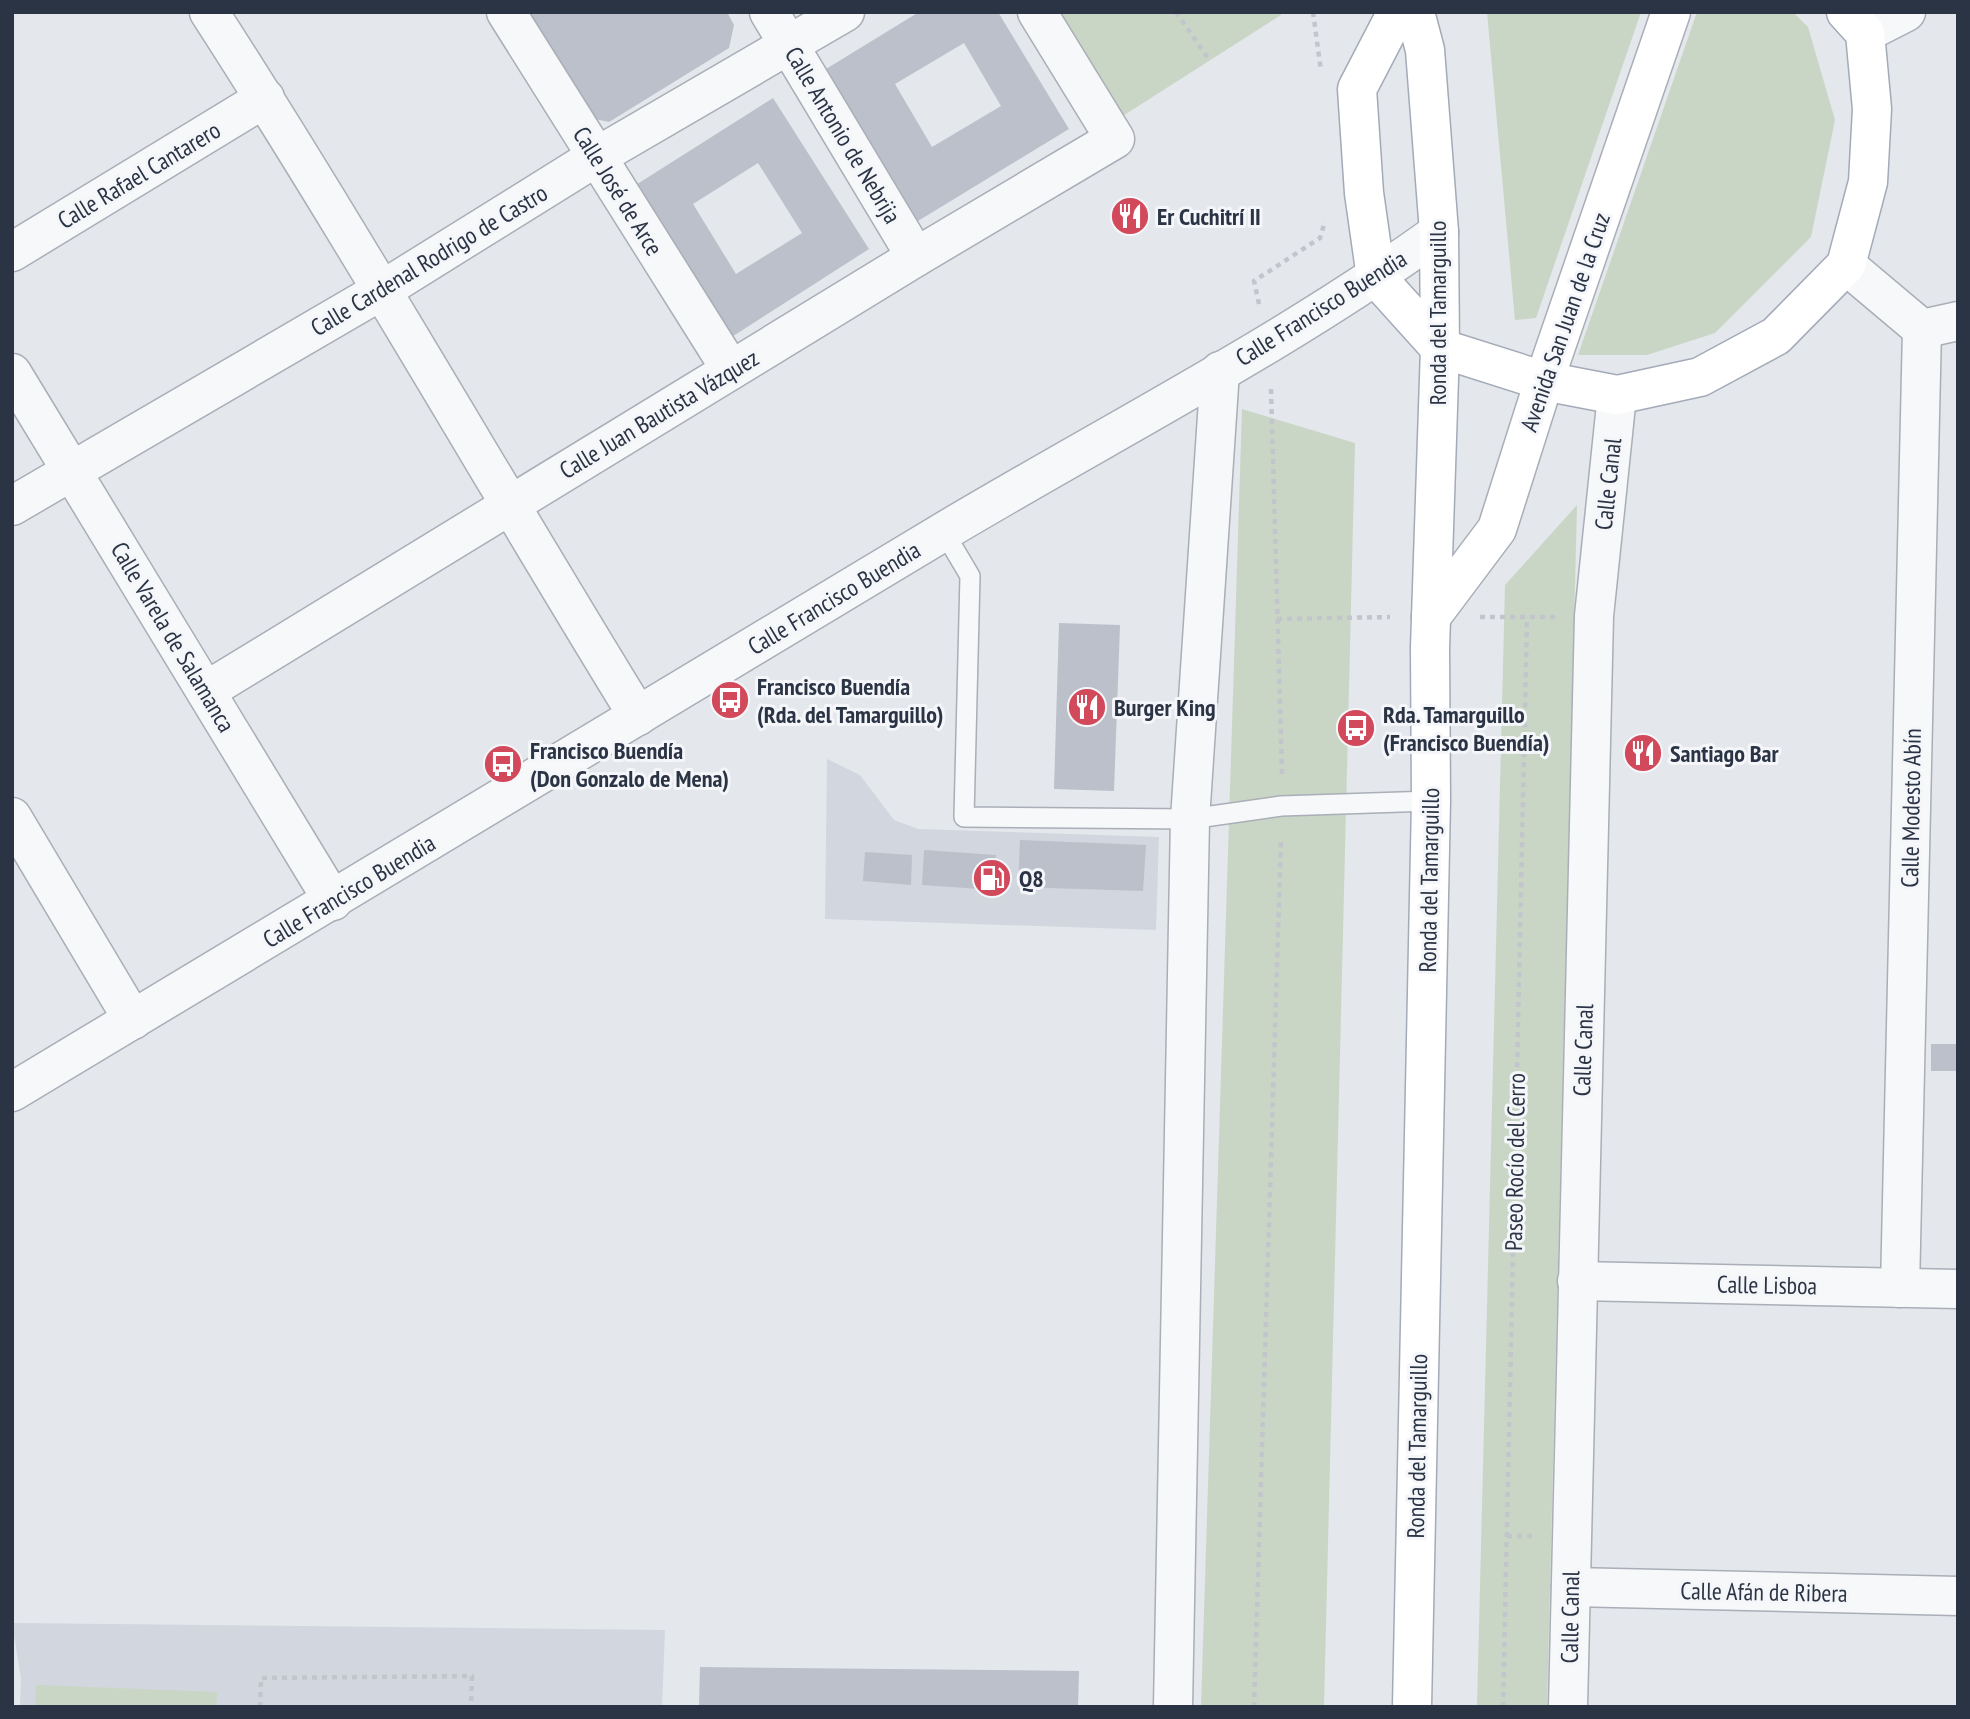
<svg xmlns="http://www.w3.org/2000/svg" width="1970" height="1719" font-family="'PT Sans Narrow',sans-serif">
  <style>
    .built { fill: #d2d6de }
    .green { fill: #c9d6c5 }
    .building { fill: #bbc0ca; fill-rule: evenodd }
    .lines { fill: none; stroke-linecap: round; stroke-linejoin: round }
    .lane-casing { stroke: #a9aeb7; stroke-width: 22 }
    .street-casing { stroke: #a9aeb7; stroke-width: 41 }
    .secondary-casing { stroke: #a9aeb7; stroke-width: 41 }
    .primary-casing { stroke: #a3abb8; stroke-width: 41 }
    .path { stroke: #c2c5cb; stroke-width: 4.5; stroke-dasharray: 5 5; stroke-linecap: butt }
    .lane { stroke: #f7f8fa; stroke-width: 19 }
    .street { stroke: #f7f8fa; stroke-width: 38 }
    .secondary { stroke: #fff; stroke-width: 38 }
    .primary { stroke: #fff; stroke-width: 38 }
    .labels { text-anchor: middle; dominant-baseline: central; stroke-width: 6; stroke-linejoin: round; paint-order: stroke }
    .street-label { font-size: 24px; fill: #2b3445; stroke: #f4f6f9 }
    .poi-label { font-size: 24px; font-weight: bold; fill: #2b3445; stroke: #f4f6f9; text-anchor: start }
  </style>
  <rect width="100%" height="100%" fill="#e4e7ec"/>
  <g class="built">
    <polygon points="827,759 860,775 894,820 918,829 1159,837 1156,930 825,919"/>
    <polygon points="12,1623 665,1630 662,1707 20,1707 21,1678"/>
  </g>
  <g class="green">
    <polygon points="1037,12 1280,12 1281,15 1107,126"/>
    <polygon points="1487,12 1641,12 1536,318 1515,320"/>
    <polygon points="1697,12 1793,12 1808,27 1835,120 1811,237 1715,333 1647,355 1578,355"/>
    <polygon points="1242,409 1355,443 1324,1707 1201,1707"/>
    <polygon points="1577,505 1547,1707 1477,1707 1505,585"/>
    <polygon points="36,1685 217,1692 216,1707 35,1707"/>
  </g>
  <g class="building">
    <polygon points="522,12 727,12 734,25 729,48 609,122 586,117"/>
    <path d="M919,12H998L1069,129L918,221L826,69ZM964,43L1001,106L932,147L895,84Z"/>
    <path d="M773,98L869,249L727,340L631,188ZM758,163L802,233L736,274L693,204Z"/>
    <polygon points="1059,623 1120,625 1114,791 1054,789"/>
    <polygon points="1020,840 1146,845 1143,891 1018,887"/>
    <polygon points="924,850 996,855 994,890 922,885"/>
    <polygon points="865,852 912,855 911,885 863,881"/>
    <rect x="1931" y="1044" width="27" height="27"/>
    <polygon points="700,1667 1079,1671 1078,1707 699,1707"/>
  </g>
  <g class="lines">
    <g class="lane-casing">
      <polyline id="lane" points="944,532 970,576 964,817 1190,819 1281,806 1431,801"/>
    </g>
    <g class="street-casing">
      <g id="street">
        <path d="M209,12C358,243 494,482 638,716"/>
        <polyline points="506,12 731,370"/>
        <polyline points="769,12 916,257"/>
        <polyline points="1865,33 1906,12"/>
        <polyline points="12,252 265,98"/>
        <polyline points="1846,265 1922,329"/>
        <polyline points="1922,329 1958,321"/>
        <polyline points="12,373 333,901"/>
        <polyline points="12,506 384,289 596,157 845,12"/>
        <polyline points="206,691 916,257 1115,139 1037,12"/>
        <polyline points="12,817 133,1020"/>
        <path d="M12,1092C321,908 629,721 938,535C1105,435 1281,346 1439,232"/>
        <polyline points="1577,1281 1958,1289"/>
        <polyline points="1900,1288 1922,329"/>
        <polyline points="1571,1587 1958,1596"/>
        <polyline points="1173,1707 1190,819 1220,371"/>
        <polyline points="1568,1707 1594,616 1617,395"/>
      </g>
    </g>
    <g class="secondary-casing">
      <polyline id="secondary" points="1431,617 1497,529 1544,381 1671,12"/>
    </g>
    <g class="primary-casing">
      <g id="primary">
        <polyline points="1397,12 1357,89 1364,193 1376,277 1440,348 1544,381 1617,395 1700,377 1776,336 1846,265 1868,182 1872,109 1865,33 1846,12"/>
        <polyline points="1412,1707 1431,801 1430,648 1440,348 1439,232 1425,50 1415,12"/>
      </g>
    </g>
    <g class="path">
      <polyline points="1176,12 1210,61"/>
      <polyline points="1313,12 1321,71"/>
      <polyline points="1259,304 1254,281 1320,238 1325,221"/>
      <polyline points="1271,389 1282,775"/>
      <polyline points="1480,617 1555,617"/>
      <polyline points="1277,619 1390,617"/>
      <polyline points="1507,1536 1534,1536"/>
      <polyline points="260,1707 261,1678 472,1676 471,1707"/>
      <polyline points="1254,1707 1281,837"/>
      <polyline points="1503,1707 1527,617"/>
    </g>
    <use href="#lane" class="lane"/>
    <use href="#street" class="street"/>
    <use href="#secondary" class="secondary"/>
    <use href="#primary" class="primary"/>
  </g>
  <defs>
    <g id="restaurant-disc" transform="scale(2.0125)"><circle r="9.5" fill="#d1495b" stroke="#f4f6f9"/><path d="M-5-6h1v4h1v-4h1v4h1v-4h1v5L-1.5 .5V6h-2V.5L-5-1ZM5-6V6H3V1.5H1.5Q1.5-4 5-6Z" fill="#fff"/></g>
    <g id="bus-disc" transform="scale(2.0125)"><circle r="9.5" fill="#d1495b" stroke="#f4f6f9"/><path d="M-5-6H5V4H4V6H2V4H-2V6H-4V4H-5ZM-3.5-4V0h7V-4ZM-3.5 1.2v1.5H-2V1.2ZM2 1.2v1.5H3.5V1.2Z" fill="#fff"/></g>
    <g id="fuel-disc" transform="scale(2.0125)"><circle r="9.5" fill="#d1495b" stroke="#f4f6f9"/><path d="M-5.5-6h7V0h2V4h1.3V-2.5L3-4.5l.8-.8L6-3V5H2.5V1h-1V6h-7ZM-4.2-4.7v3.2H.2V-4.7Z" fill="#fff"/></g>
  </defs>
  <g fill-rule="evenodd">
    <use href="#restaurant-disc" x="1130" y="216"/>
    <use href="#bus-disc" x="730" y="700"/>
    <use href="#restaurant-disc" x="1087" y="707"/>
    <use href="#bus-disc" x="1356" y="728"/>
    <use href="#restaurant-disc" x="1643" y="753"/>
    <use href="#bus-disc" x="503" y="764"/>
    <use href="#fuel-disc" x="992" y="878"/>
  </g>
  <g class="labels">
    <g class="street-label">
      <text transform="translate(843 135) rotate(59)">Calle Antonio de Nebrija</text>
      <text transform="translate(139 175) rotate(-31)">Calle Rafael Cantarero</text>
      <text transform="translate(618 191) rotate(58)">Calle José de Arce</text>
      <text transform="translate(429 260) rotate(-31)">Calle Cardenal Rodrigo de Castro</text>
      <text transform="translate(1321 308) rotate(-32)">Calle Francisco Buendia</text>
      <text transform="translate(1437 313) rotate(-90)">Ronda del Tamarguillo</text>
      <text transform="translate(1565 322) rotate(-71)">Avenida San Juan de la Cruz</text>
      <text transform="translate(659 414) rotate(-31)">Calle Juan Bautista Vázquez</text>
      <text transform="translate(1608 484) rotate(-84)">Calle Canal</text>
      <text transform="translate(834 598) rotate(-31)">Calle Francisco Buendia</text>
      <text transform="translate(173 637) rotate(59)">Calle Varela de Salamanca</text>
      <text transform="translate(1911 808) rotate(-89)">Calle Modesto Abín</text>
      <text transform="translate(1429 880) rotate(-89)">Ronda del Tamarguillo</text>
      <text transform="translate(349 891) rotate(-31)">Calle Francisco Buendia</text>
      <text transform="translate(1583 1050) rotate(-88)">Calle Canal</text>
      <text transform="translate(1515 1162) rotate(-89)">Paseo Rocío del Cerro</text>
      <text transform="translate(1767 1285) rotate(1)">Calle Lisboa</text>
      <text transform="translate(1417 1446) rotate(-89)">Ronda del Tamarguillo</text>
      <text transform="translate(1764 1592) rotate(1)">Calle Afán de Ribera</text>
      <text transform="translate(1570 1617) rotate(-89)">Calle Canal</text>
    </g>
    <g class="poi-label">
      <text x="1157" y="216">Er Cuchitrí II</text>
      <text x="757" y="686">Francisco Buendía<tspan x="757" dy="28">(Rda. del Tamarguillo)</tspan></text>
      <text x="1114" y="707">Burger King</text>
      <text x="1383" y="714">Rda. Tamarguillo<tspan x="1383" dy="28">(Francisco Buendía)</tspan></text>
      <text x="530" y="750">Francisco Buendía<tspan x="530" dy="28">(Don Gonzalo de Mena)</tspan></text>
      <text x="1670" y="753">Santiago Bar</text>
      <text x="1019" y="878">Q8</text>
    </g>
  </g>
  <rect width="1970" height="1719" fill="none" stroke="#2b3445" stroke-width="28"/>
</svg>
